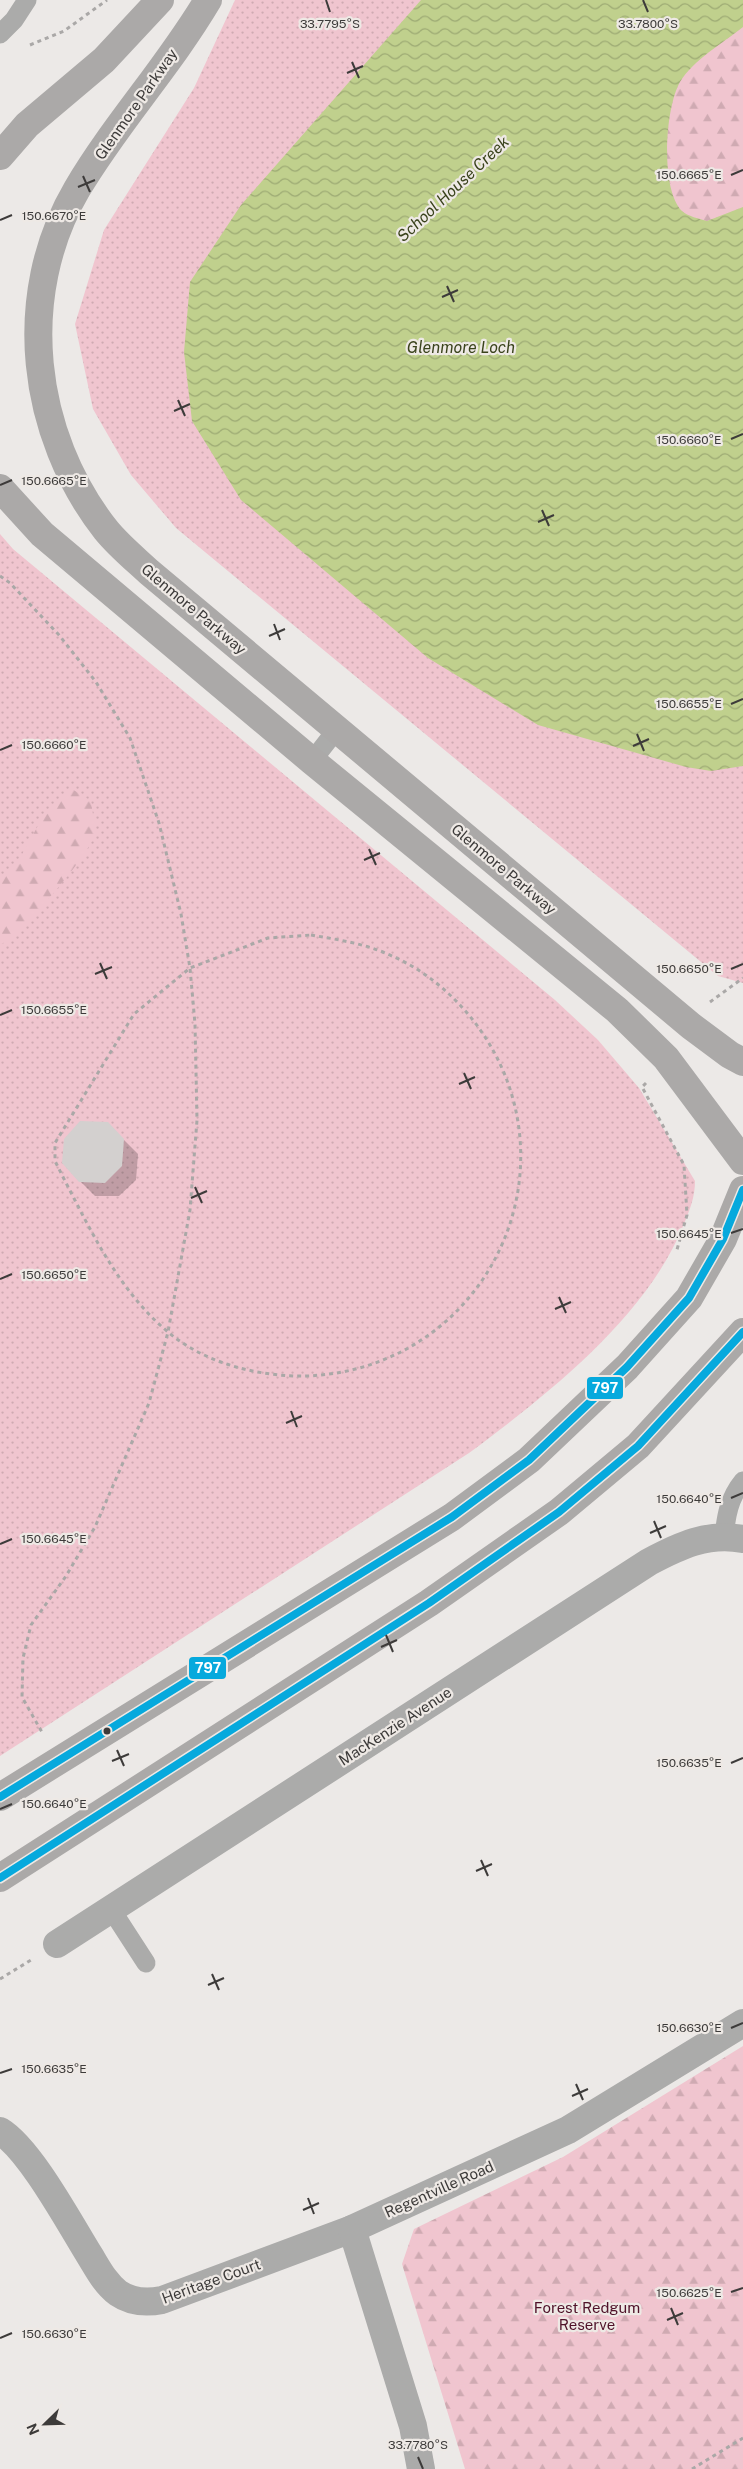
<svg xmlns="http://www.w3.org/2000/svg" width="743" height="2469" font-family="'Public Sans',sans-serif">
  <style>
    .green { fill: url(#green-dots) }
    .forest { fill: url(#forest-firs) }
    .water { fill: url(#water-waves) }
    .shadow { fill: #0003 }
    .building { fill: #d3d0cf }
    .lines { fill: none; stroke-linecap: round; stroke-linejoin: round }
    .path { stroke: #aaa8a7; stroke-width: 3; stroke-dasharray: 4 4; stroke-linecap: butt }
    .lane { stroke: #ababaa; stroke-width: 19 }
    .street { stroke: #ababaa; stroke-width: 28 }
    .secondary { stroke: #aba9a8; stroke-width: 28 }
    .bus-1-casing { stroke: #eee9e5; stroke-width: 11 }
    .bus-1 { stroke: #06a9dd; stroke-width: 8 }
    .ticks { fill: none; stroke: #3d3b3a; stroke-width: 2 }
    .bus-dot { fill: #3d3b3a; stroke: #eee9e5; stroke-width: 2 }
    .labels { text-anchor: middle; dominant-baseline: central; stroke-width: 4.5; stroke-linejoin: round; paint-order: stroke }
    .street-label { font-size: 15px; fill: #3d3b3a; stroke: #eee9e5 }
    .park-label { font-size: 15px; fill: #4f1229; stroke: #eee9e5 }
    .water-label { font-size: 16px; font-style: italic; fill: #3a431c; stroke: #eee9e5 }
    .ticks-label { font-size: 12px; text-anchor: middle; fill: #3d3b3a; stroke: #eee9e5; stroke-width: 4.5; stroke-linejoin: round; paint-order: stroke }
    .line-badge { stroke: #eee9e5; stroke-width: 2 }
    .badge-label { font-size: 14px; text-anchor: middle; font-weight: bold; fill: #fff }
  </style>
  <defs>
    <pattern id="green-dots" width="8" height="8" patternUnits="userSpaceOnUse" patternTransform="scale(1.25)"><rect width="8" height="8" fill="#f0c5cf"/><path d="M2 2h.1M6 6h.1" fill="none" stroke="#cfaab2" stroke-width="1.8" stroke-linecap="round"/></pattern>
    <pattern id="forest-firs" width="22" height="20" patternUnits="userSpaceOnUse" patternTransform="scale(1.25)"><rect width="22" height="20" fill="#f0c5cf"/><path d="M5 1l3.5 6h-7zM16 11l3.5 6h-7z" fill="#cfaab2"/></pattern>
    <pattern id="water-waves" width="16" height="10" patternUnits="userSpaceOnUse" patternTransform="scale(1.25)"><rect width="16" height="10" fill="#c0d08d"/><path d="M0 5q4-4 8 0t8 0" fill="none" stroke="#9daa74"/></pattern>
  </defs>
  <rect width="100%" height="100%" fill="#ece9e7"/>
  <g class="green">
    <polygon points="235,0 743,0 743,983 718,976 176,528 131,475 93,409 75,324 104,230 194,88"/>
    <path d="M0,534L13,549L555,1000L598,1040L639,1088L695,1181C695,1197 690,1209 684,1224C647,1317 547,1395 469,1453L0,1756Z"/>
  </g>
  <g class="forest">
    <path d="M743,27V207L707,221C700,219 687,216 682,211C660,189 665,108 680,82C693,60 723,43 743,27Z"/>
    <path d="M72,789L91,801C92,811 96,827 94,836C86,859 24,930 2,944L0,943V877L16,865L44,815Z"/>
    <polygon points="743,2046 743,2469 465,2469 402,2264 414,2229 563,2157"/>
  </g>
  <path class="water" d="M421,0H743V27C723,43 693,60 680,82C665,108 660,189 682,211C687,216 700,219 707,221L743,207V766L711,771L686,767L538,725L428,658L241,500L192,421L184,352L190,282L241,205Z"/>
  <polygon class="shadow" points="107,1123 138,1154 136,1180 119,1196 95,1196 80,1181"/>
  <polygon class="building" points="80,1121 108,1122 124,1139 122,1166 105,1183 79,1182 62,1163 64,1139"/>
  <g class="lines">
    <g class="path">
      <polyline points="30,45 64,31 107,0"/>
      <polyline points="0,576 10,583 59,635 96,682 130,738 159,823 181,914 190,968 195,1024 197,1120 190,1210 168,1332 149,1403 95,1527 66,1576 31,1625 23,1658 22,1697 43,1734"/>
      <path d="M311,935C340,940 368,944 394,957C428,972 457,998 479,1028C582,1173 483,1370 306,1376C259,1377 204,1363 168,1332C119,1291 92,1233 63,1177L55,1161V1143L134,1014L190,968L268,938Z"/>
      <polyline points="710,1002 743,978"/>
      <polyline points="646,1083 642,1087 684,1165 687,1215 676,1253"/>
      <polyline points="0,1979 31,1960"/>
      <polyline points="692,2469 743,2438"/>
    </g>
    <g class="lane">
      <polyline points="0,34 14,20 27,0"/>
      <polyline points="312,761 337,729"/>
      <path d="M724,1537C726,1516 729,1498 743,1481"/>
      <polyline points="111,1909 146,1963"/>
    </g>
    <g class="street">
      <path d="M57,1944L649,1562C679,1546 708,1532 743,1539"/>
      <path d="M0,2131C30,2149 70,2224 90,2256C98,2269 105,2283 118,2293C131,2302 147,2303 162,2300L352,2229"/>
      <polyline points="421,2469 413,2426 352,2229 568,2130 743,2023"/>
    </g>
    <g class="secondary">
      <path d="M208,0C169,66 116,123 77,189C14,296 31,435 106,530C119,546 135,559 149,572L691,1026L730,1055L743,1062"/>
      <polyline points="0,156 27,125 104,60 160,0"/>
      <polyline points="0,488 42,534 312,761 617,1010 666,1058 743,1161"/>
      <polyline points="0,1797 452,1517 529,1460 627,1367 689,1298 723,1239 743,1190"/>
      <polyline points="0,1878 429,1603 559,1512 638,1446 743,1332"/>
    </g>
    <g class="bus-1-casing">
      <g id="bus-1">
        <polyline points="0,1797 452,1517 529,1460 627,1367 689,1298 723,1239 743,1190"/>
        <polyline points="0,1878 429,1603 559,1512 638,1446 743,1332"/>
      </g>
    </g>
    <use href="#bus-1" class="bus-1"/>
  </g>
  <path class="ticks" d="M326,0L330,12M643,0L648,12M352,62L359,78M347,73L363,66M731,175L743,170M83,176L90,192M78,187L95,180M0,220L12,215M447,286L454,302M442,297L458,290M178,400L185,416M174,411L190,404M731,439L743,434M0,485L12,480M542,510L549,526M538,522L554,515M274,624L280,640M269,636L285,629M731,704L743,699M637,734L644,751M633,746L649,739M0,750L12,745M369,849L376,865M364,860L380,853M100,963L107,979M731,969L743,964M95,974L112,967M0,1015L12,1010M464,1073L471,1089M459,1084L475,1077M195,1187L202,1203M191,1198L207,1191M731,1233L743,1229M0,1279L12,1274M559,1297L566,1313M555,1309L571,1302M291,1411L297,1427M286,1423L302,1416M731,1498L743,1493M654,1521L661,1538M650,1533L666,1526M0,1544L12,1539M386,1635L393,1652M381,1647L397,1640M117,1750L124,1766M112,1761L129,1754M731,1763L743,1758M0,1809L12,1804M481,1860L488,1876M476,1871L492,1864M212,1974L219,1990M208,1985L224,1978M731,2028L743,2023M0,2073L12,2069M576,2084L583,2100M572,2096L588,2089M308,2198L314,2214M303,2210L319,2203M731,2292L743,2288M671,2308L678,2325M667,2320L683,2313M0,2338L12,2333M418,2457L423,2469"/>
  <circle class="bus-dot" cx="107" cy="1731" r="4.5"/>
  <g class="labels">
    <g class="street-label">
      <text transform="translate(136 104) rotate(-55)">Glenmore Parkway</text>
      <text transform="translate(194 609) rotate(40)">Glenmore Parkway</text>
      <text transform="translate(504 869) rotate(40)">Glenmore Parkway</text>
      <text transform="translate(395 1726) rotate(-33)">MacKenzie Avenue</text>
      <text transform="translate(439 2189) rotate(-24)">Regentville Road</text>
      <text transform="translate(211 2281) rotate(-20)">Heritage Court</text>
    </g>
    <g class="park-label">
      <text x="587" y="2307">Forest Redgum<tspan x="587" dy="17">Reserve</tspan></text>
    </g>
    <g class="water-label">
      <text transform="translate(453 189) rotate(-43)">School House Creek</text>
      <text x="461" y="347">Glenmore Loch</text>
    </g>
  </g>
  <g class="ticks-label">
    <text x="330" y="28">33.7795°S</text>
    <text x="648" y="28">33.7800°S</text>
    <text x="689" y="179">150.6665°E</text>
    <text x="54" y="220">150.6670°E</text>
    <text x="689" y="444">150.6660°E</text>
    <text x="54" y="485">150.6665°E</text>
    <text x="689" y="708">150.6655°E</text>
    <text x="54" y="749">150.6660°E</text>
    <text x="689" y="973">150.6650°E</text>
    <text x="54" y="1014">150.6655°E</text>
    <text x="689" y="1238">150.6645°E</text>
    <text x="54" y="1279">150.6650°E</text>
    <text x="689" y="1503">150.6640°E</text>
    <text x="54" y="1543">150.6645°E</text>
    <text x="689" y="1767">150.6635°E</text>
    <text x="54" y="1808">150.6640°E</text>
    <text x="689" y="2032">150.6630°E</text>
    <text x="54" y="2073">150.6635°E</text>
    <text x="689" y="2297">150.6625°E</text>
    <text x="54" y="2338">150.6630°E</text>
    <text x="418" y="2449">33.7780°S</text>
  </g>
  <g class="line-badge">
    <rect x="586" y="1376" width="38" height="24" rx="5" fill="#06a9dd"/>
    <rect x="188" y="1656" width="39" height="24" rx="5" fill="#06a9dd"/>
  </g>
  <g class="badge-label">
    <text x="605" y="1393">797</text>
    <text x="208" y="1673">797</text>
  </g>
  <g transform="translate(45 2424) rotate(247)" stroke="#eee9e5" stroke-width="4" paint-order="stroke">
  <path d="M0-4L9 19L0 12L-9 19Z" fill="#3d3b3a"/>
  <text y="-8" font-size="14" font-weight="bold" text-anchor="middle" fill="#3d3b3a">N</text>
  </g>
</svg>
